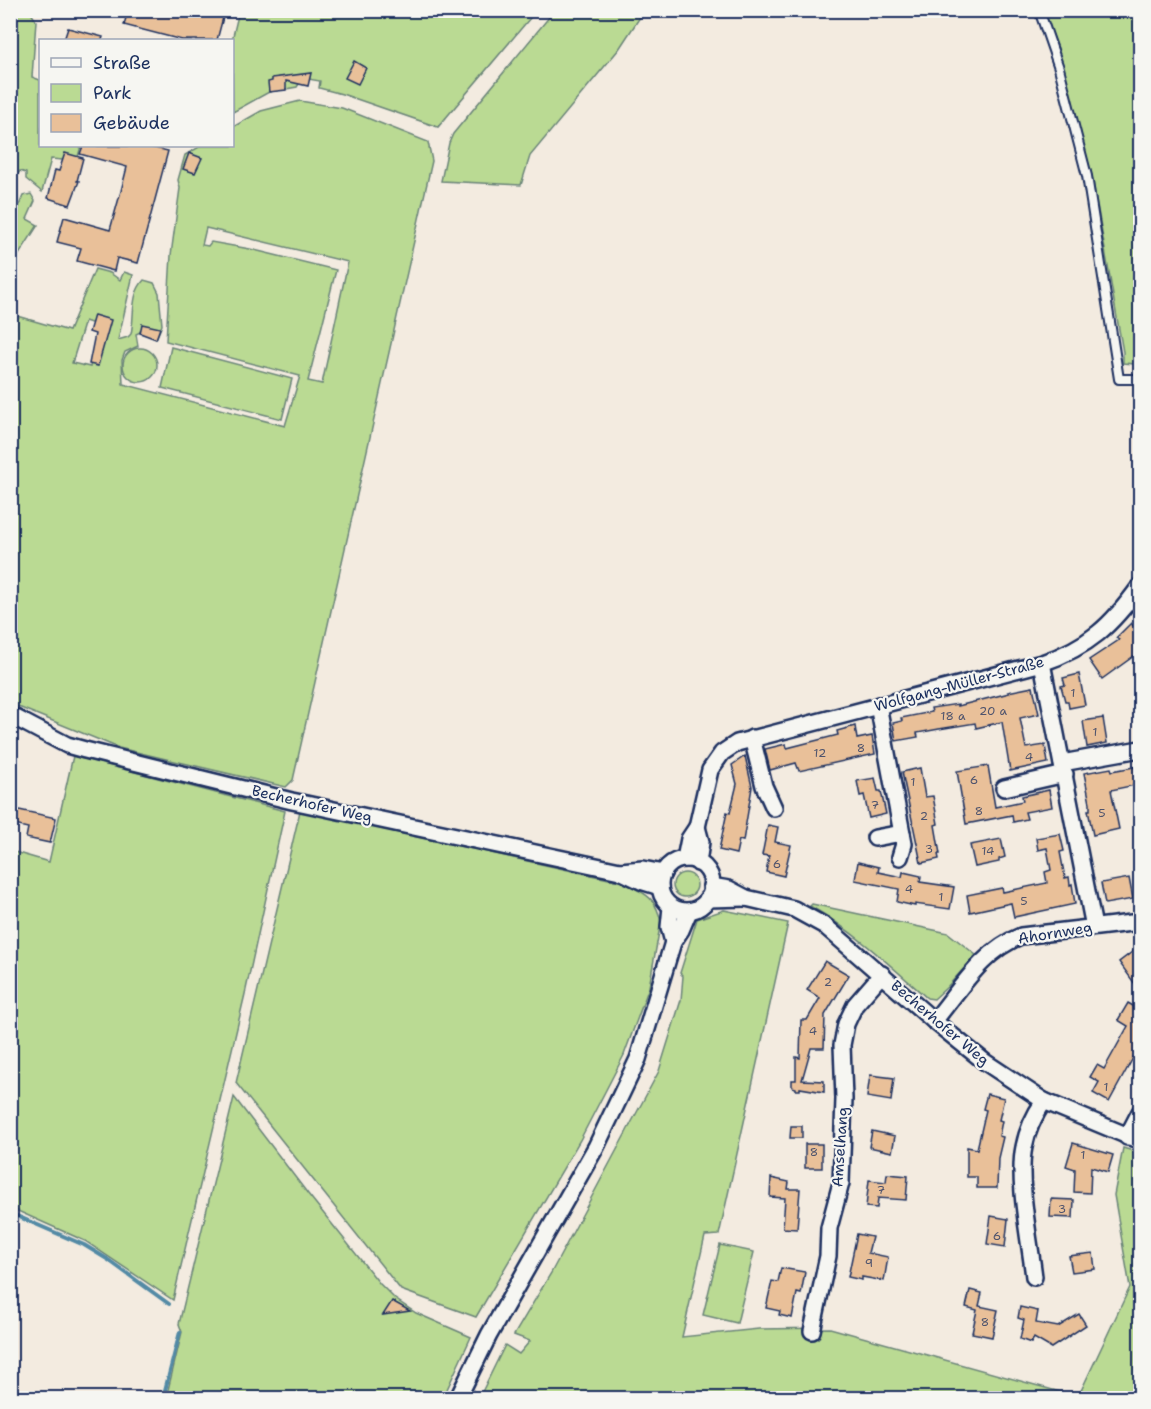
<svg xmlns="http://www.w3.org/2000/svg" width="1151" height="1409" font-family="'Shantell Sans',sans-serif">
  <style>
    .green { fill: #bada93; stroke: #6a8478; stroke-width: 1.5; fill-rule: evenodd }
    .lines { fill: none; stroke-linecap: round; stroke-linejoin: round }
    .stream { stroke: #538aa5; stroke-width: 4 }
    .building { fill: #e9c099; stroke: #1b2f5e; stroke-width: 1.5 }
    .lane-casing { stroke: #1b2f5e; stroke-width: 12 }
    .street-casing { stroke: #1b2f5e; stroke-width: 20 }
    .lane { stroke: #f6f6f2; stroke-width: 8 }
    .street { stroke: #f6f6f2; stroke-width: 15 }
    .labels { text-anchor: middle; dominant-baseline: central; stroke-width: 4.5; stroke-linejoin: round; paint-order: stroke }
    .number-label { font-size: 12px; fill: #4e536d }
    .street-label { font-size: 15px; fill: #1b2f5e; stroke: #f6f6f2 }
  </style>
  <rect width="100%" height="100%" fill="#f3ebe0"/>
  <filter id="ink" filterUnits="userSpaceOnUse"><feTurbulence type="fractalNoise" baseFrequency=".0167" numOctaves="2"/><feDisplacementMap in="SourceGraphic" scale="12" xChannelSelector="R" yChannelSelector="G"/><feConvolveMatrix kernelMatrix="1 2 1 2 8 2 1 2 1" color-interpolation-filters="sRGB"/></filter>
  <g filter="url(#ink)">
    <g class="green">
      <polygon points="555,10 644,11 619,49 530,156 521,185 441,181 449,143 453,134"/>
      <polygon points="11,11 30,11 36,21 32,77 40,80 40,146 81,146 76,164 63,160 51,159 42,192 26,179 26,173 20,171 11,184"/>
      <polygon points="239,11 536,11 438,127 342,94 319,88 320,81 303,78 297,87 269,92 233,112 232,40"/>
      <polygon points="1043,11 1140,11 1140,373 1135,373 1135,364 1123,363 1123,352 1092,176 1058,48"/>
      <path d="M300,101L342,108L428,142L432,161L293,780L286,787L119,748L11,704L10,314L69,331L95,269L110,273L120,280L124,272L133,275L118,340L128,337L131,334C135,315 130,295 144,280L154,283L159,293L162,325L156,339L140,332L136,334L138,346L125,352L122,360L123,384L285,426L300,376L166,341L171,255L180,188L178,180L185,155L201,146H232L233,127L261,111ZM206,228L348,262L322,384L308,381L336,270L250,249L211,242L208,246L202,245ZM85,321L97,325L90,367L72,363Z"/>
      <polygon points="31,194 35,201 27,219 38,225 11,267 11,214 15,215 23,196"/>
      <polygon points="171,347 292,379 282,419 162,388"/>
      <circle cx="140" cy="365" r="17"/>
      <polygon points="73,756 285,811 245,994 173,1300 85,1241 11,1208 11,851 49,862"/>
      <path d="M300,811L636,885V889C652,897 656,903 661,921L649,987L624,1055L580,1140L476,1317L401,1290L236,1083Z"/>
      <circle cx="685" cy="885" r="12"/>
      <path d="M812,904L948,933L976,955L947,987L934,999L927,998C890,965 854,931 810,906Z"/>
      <polygon points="724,910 788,923 719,1235 705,1236 682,1337 759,1329 830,1328 1078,1397 1130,1287 1114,1195 1123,1148 1140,1153 1140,1398 479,1398 505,1345 519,1354 530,1341 514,1335 551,1273 659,1071 681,1000 683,976 680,973 697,919"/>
      <polygon points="234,1097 308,1194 380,1284 395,1299 416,1313 471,1337 443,1398 166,1398 182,1332 179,1324"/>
      <polygon points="720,1245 754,1252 737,1323 703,1315"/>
    </g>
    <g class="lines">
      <g class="stream">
        <polyline points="10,1213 84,1245 107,1259 169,1304"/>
        <polyline points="163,1398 180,1332"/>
      </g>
    </g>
    <g class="building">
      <polygon points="128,10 225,10 217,40 182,40 124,25"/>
      <polygon points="68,28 103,37 102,40 64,40"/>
      <polygon points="354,61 366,68 358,84 345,78"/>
      <polygon points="311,73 308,86 286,81 286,90 269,92 268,82 272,81 272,78"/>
      <polygon points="83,146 146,146 168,151 138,263 117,258 114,271 77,261 81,248 57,242 64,217 110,230 121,191 127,167 80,154"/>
      <polygon points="65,153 83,158 77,181 79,181 70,205 48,198 55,170 59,171"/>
      <polygon points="189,153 202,158 195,173 183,169"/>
      <polygon points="94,315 111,320 98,366 89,364 95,334 89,332"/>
      <polygon points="142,324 160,328 156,339 140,333"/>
      <polygon points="1131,623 1140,634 1140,662 1134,656 1102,679 1089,660 1119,640 1116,638"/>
      <polygon points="1079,674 1085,705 1069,708 1068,701 1065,701 1061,686 1065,685 1063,678"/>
      <polygon points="1033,687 1039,714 1020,718 1026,748 1045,745 1048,763 1010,771 1002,722 976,728 975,723 939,729 917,733 918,737 896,741 893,723 902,721 901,718 932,712 931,708 958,704 958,706 1009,693 1008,692"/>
      <polygon points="1103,718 1107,743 1087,747 1083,721"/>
      <polygon points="855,726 857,739 872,736 875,754 799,771 796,763 770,770 765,749 786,744 787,748 838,735 837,731"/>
      <polygon points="745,756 752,787 743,841 739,840 736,854 719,850 727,812 730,813 737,784 732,765"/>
      <polygon points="988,766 995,807 1023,801 1022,796 1049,790 1052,807 1025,812 1027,819 1013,822 1012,815 966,824 957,771"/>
      <polygon points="1140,766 1140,784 1111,790 1119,829 1093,835 1088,810 1090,810 1090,803 1084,773 1111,768 1112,771"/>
      <polygon points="920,768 925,797 933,796 938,824 935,825 940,854 938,854 939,859 921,863 902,772"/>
      <polygon points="875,778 878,791 881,791 886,814 869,818 864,795 860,796 857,781"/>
      <polygon points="10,808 56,818 50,843 26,838 28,828 10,824"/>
      <polygon points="768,825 778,827 775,842 791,845 784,876 766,872 769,856 762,855"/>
      <polygon points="1060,834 1064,851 1060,852 1065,878 1069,877 1070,885 1072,884 1075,904 1014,917 1011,903 970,912 967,895 1002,888 1003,892 1047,883 1045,872 1051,870 1047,848 1038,850 1036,838"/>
      <polygon points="1001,839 1005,857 999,859 999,862 975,867 970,845"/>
      <polygon points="858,862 879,867 878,872 902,877 903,872 921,876 920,882 954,887 950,909 915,904 915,906 897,902 899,889 855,880"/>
      <polygon points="1129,878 1133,899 1105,904 1101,883"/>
      <polygon points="1140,946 1140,991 1119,962"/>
      <polygon points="825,961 849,975 825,1015 824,1048 811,1048 802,1080 824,1081 824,1092 800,1088 800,1090 796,1090 796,1088 792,1087 792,1080 796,1080 796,1057 800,1058 801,1020 807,1020 820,998 807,990"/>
      <polygon points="1128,1003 1140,1010 1140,1045 1109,1102 1093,1093 1099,1082 1090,1077 1097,1065 1104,1069 1128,1026 1118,1020"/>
      <polygon points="870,1075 894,1078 891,1101 867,1097"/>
      <polygon points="987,1094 1004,1098 999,1120 1002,1121 999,1136 1003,1137 998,1158 997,1188 977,1188 977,1177 967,1177 967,1147 977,1149 986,1110 983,1109"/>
      <polygon points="791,1126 802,1126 802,1138 790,1138"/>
      <polygon points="872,1131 895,1136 892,1152 869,1147"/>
      <polygon points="1073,1143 1113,1155 1108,1172 1091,1167 1090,1193 1074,1192 1075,1169 1066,1166"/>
      <rect x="805" y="1144" width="17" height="24"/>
      <polygon points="887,1174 908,1176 906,1200 878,1198 877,1208 866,1207 869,1180 886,1182"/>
      <polygon points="771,1178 789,1182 788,1189 800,1189 797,1229 783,1228 785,1198 770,1197"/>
      <polygon points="1051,1199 1074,1200 1073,1218 1050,1217"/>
      <polygon points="991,1216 1008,1219 1005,1247 987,1244"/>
      <polygon points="857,1234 872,1237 868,1253 888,1257 884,1281 862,1277 862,1280 848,1277"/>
      <polygon points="1093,1253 1095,1269 1072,1272 1069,1256"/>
      <polygon points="781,1268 805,1272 801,1294 797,1293 792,1318 779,1315 780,1311 766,1308 772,1281 778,1282"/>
      <polygon points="970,1290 982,1293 979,1306 998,1310 992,1337 972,1333 977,1310 966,1307"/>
      <polygon points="392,1301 410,1311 383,1315"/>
      <polygon points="1020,1307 1038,1311 1036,1323 1058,1327 1079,1314 1086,1325 1051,1348 1034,1338 1031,1343 1020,1339 1024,1320 1018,1318"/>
    </g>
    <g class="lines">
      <g class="lane-casing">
        <polyline id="lane" points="1039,10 1059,68 1087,176 1119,379 1140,379"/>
      </g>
      <g class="street-casing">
        <g id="street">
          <polyline points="1042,663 1094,927"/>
          <polyline points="878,705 904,844 900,857"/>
          <polyline points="10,715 67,745 85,750 292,801 620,871 641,881 660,887"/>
          <polyline points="752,738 764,786 774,808"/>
          <polyline points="1062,763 1140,749"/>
          <polyline points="1004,788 1065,774"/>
          <polyline points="697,827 701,842 698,863"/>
          <polyline points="875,838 902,833"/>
          <path d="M685,859L689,839L697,827L710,770L722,753L737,743L1042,663C1089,647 1112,625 1140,586"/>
          <circle cx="686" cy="885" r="26"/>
          <polyline points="620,871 643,869 663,873"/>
          <polyline points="711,886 729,889 746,898 794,909 825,926 934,1021 985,1062 1044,1101 1140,1141"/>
          <polyline points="707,899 746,898"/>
          <polyline points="671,907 669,927 673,942"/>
          <path d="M934,1021C960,990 982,951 1021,936L1140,922"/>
          <polyline points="1127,1137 1140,1112"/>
          <path d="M1034,1277C1030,1242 1017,1180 1024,1147C1027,1131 1035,1114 1044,1101"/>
          <polyline points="812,1331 828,1256 829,1228 841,1183 844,1099 842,1045 846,1024 855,1005 882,974"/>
          <polyline points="458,1398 489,1335 596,1147 638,1059 673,942 681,930 689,911"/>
        </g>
      </g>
      <use href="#lane" class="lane"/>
      <use href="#street" class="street"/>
    </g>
  </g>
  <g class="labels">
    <g class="number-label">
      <text x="1073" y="693">1</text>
      <text x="993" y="711">20 a</text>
      <text x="953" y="716">18 a</text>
      <text x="1095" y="732">1</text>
      <text x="861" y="748">8</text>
      <text x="820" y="753">12</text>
      <text x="1029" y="757">4</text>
      <text x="974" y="780">6</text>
      <text x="913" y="782">1</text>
      <text x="875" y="805">7</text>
      <text x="979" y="811">8</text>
      <text x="1102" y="813">5</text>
      <text x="924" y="816">2</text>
      <text x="929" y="849">3</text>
      <text x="988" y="851">14</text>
      <text x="777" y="864">6</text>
      <text x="909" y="889">4</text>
      <text x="941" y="897">1</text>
      <text x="1024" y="901">5</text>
      <text x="828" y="982">2</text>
      <text x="813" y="1031">4</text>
      <text x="1106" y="1087">1</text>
      <text x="814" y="1152">8</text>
      <text x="1083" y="1155">1</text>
      <text x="881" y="1190">7</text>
      <text x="1062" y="1209">3</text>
      <text x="997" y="1236">6</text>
      <text x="869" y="1263">9</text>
      <text x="985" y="1322">8</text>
    </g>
    <g class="street-label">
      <text transform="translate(959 684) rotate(-15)">Wolfgang-Müller-Straße</text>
      <text transform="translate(312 804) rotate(13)">Becherhofer Weg</text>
      <text transform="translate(1055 933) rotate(-9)">Ahornweg</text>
      <text transform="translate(940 1023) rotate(40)">Becherhofer Weg</text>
      <text transform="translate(840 1147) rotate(-86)">Amselhang</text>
    </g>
  </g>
  <rect width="1151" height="1409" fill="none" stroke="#f6f6f2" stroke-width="36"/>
  <rect x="18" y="18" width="1115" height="1373" fill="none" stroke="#1b2f5e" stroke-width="2" filter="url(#ink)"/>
  <rect x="39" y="39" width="195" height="108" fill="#f6f6f2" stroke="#9ea6b7" stroke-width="1.5"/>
  <rect x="51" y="58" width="30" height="9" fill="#f6f6f2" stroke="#9ea6b7" stroke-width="1.5"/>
  <text x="93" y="69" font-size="18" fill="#1b2f5e">Straße</text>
  <rect x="51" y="84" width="30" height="18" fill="#bada93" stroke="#9ea6b7" stroke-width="1.5"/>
  <text x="93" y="99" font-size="18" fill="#1b2f5e">Park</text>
  <rect x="51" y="114" width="30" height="18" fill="#e9c099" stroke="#9ea6b7" stroke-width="1.5"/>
  <text x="93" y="129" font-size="18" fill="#1b2f5e">Gebäude</text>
</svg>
